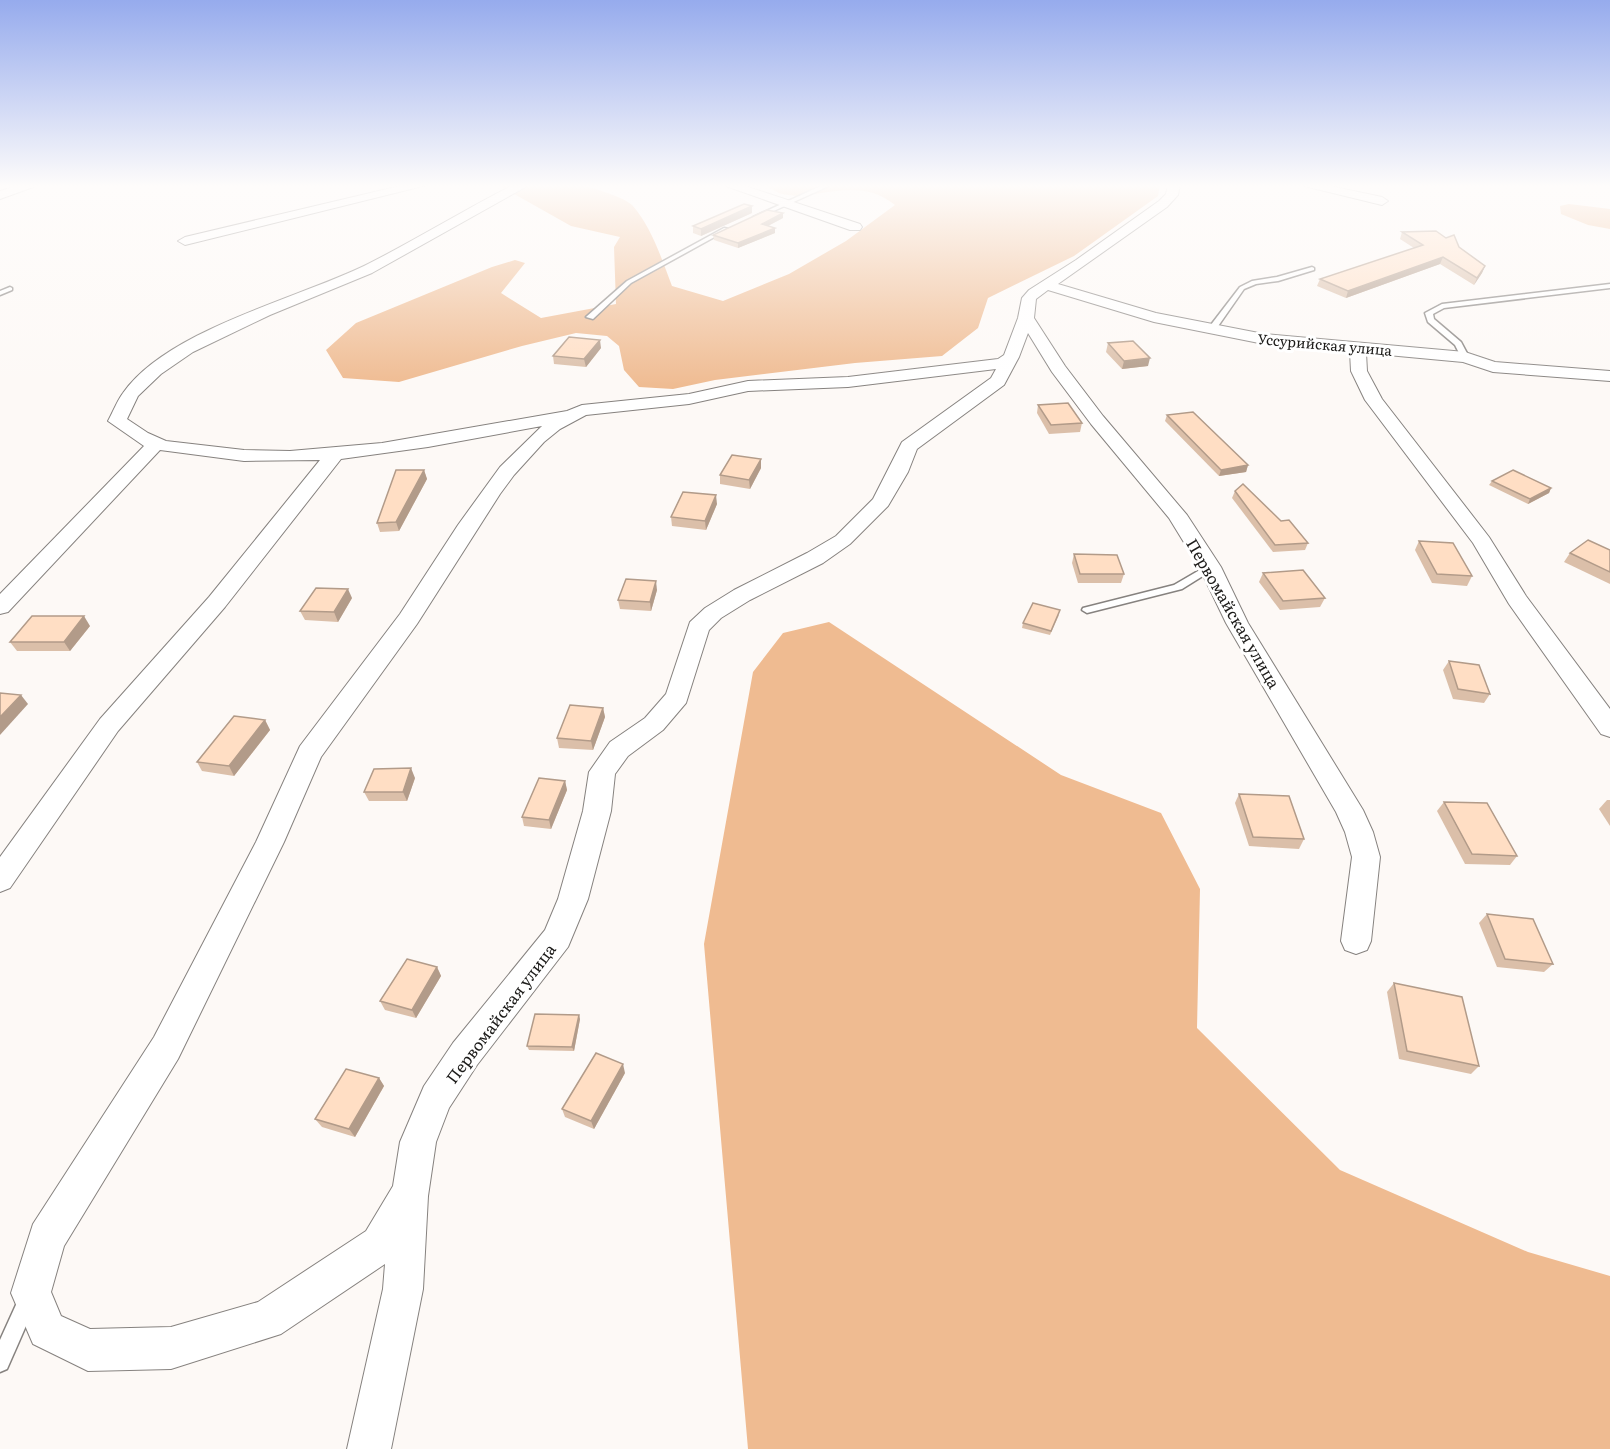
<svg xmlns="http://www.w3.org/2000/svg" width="1610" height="1449" font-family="Literata,serif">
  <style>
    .green { fill: #efbb91 }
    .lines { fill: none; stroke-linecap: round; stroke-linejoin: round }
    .service-casing { stroke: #86827f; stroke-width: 3 }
    .minor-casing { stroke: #86827f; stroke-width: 2 }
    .service { fill: #fff; fill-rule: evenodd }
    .minor { fill: #fff; fill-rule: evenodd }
    .wall { fill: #dbbfa9 }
    .shaded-wall { fill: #b29b89 }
    .building { fill: #ffdec4; stroke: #b29b89; stroke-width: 1.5 }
    .labels { text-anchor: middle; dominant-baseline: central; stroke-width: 6; stroke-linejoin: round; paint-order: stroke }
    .far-street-label { font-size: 14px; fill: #1c1b19; stroke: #fff }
    .street-label { font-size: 16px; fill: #1c1b19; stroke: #fff }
  </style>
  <rect width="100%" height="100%" fill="#fdf9f6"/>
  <g class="green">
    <path d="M498,185H581C593,188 625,197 633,206C652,228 662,260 672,286L723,301L789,274L846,241L895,205C849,168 800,215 766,185H1160L1158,196L1074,256L988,298L978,328L942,356L855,363L715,380L673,389L639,387L624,370L619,346L607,336L576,333L522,346L399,382L343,378L326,350L356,323L492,267L515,260L525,263L501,293L541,318L616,304L614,247L620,237L571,226Z"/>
    <polygon points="1569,204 1610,209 1610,229 1588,225 1561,214 1560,206"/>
    <polygon points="829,622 1061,775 1161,813 1200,889 1197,1028 1340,1170 1528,1252 1610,1276 1610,1449 748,1449 704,944 753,672 783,633"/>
  </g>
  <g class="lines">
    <g class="service-casing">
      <g id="service">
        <polygon points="823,185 831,185 758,218 753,217"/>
        <polygon points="724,228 729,229 631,283 593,319 586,317 627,281"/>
        <polygon points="1312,267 1314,268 1314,270 1278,281 1256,284 1244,289 1214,332 1207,330 1240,287 1252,281 1277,277"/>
        <polygon points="1610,284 1610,288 1444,308 1433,314 1434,319 1461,342 1469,357 1465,359 1462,359 1455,345 1428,322 1425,313 1442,304"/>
        <polygon points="10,287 12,288 12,290 0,295 0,291"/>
        <polygon points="1210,564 1214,565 1214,569 1182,589 1087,613 1082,610 1083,608 1174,585"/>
        <polygon points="27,1294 34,1296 36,1303 7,1369 0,1372 0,1340 20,1296"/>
      </g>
    </g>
    <g class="minor-casing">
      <g id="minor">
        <polygon points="19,185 39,185 0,199 0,191"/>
        <polygon points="404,185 427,185 185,245 178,241 185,237"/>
        <path d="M513,185H529L372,273L270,315L193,352L161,374L138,396L127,419L148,433L166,441L244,450L290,451L382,443L567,411L582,405L689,394L748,381L848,377L998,359L1004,355L1018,318L1022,298L1029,290L1076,260L1159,201L1166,194L1168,185H1180L1178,195L1167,207L1058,284L1156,313L1264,334L1465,352L1495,362L1610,371V381L1493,372L1463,362L1366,353L1367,371L1382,399L1489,537L1526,596L1610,709V737L1601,734L1509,604L1473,543L1365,400L1351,371L1350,352L1264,344L1154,322L1048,290L1036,299L1034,318L1065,366L1103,416L1187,515L1221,567L1248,623L1363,810L1373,832L1380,857L1371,941L1367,950L1356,954L1345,950L1341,941L1352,857L1345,832L1336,812L1226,623L1199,567L1169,518L1091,424L1052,372L1028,333L1019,357L1004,385L917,449L908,472L888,506L850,544L823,563L750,600L721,618L709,630L686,703L663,730L628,756L615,774L611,811L588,899L568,947L477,1065L449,1108L436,1142L428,1196L423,1289L391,1449H347L383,1289L385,1264L281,1334L171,1369L88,1371L33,1344L11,1293L33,1224L154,1037L256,842L300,746L400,614L458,525L500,467L542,426L428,447L341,459L225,607L118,731L10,888L0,892V857L100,719L209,597L320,460L244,461L160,450L8,612L0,614V594L144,446L108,421C113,412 117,401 123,393C167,330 296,299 364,266C414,241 462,211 513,185ZM996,369L991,378L902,442L873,499L836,536L807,553L734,590L705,608L690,622L666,694L645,718L610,742L589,772L583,811L558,899L545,930L453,1043L424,1086L400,1142L393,1186L366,1231L258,1302L171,1327L90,1329L61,1316L51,1292L64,1246L178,1059L284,842L321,757L417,624L500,494L514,475L544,442L560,429L586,415L689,404L748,391L848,387Z"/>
        <polygon points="723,185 742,185 860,224 862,227 860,230 850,230"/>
        <polygon points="1300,185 1325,185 1382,197 1388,201 1382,205"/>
      </g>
    </g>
    <use href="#service" class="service"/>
    <use href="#minor" class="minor"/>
  </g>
  <g class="wall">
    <polygon points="752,213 701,236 693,233 693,226"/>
    <polygon points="783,218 768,226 775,233 738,248 714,240 713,235"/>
    <polygon points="1402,232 1459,247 1485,266 1482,273 1474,285 1440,264 1346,298 1317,286 1320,279 1414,248 1400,239"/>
    <polygon points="1108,343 1148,366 1122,369 1106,352"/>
    <polygon points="601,348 586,367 554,364 553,356"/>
    <polygon points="1038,405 1082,423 1080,432 1049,434 1037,413"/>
    <polygon points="1167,415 1248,465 1246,472 1219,476 1165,421"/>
    <polygon points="761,459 761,468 750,489 720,484 720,475"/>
    <polygon points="424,470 427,479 399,531 380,532 377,523"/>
    <polygon points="1492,481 1551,488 1549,493 1528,504 1489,485"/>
    <polygon points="1235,491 1281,521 1308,543 1305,550 1273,552 1232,498"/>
    <polygon points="717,504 706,530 672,526 671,517"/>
    <polygon points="1419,541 1472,576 1467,586 1432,583 1415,550"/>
    <polygon points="1610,550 1610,584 1564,562 1570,553"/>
    <polygon points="1074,554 1124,574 1121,583 1078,583 1072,563"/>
    <polygon points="1263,573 1325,598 1320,607 1280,610 1259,582"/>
    <polygon points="657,590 651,611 620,609 618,600"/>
    <polygon points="352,598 338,622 305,620 300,611"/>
    <polygon points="1059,615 1050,635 1022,628 1023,623"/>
    <polygon points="90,626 70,651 17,651 10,642"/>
    <polygon points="1449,661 1490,694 1484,703 1453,699 1443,670"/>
    <polygon points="603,708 605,717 593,750 559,748 557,738"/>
    <polygon points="265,720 270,730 234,776 202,771 197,762"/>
    <polygon points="415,778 407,801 369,801 364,792"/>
    <polygon points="565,781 567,790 551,829 524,826 522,817"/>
    <polygon points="1239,794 1304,839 1299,849 1249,846 1235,803"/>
    <polygon points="1607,800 1610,800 1610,826 1599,809"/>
    <polygon points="1444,802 1517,856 1510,865 1465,864 1437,811"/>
    <polygon points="1487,914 1553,964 1544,972 1497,967 1479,923"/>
    <polygon points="437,967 441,976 416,1018 385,1010 380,1001"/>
    <polygon points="1394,983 1479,1066 1471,1074 1399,1059 1387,992"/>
    <polygon points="580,1019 574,1051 529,1050 527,1046"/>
    <polygon points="625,1073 594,1129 565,1117 562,1109"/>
    <polygon points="379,1078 384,1086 355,1137 322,1127 315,1119"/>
  </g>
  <g class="shaded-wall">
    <polygon points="752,206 752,213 701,236 701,229"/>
    <polygon points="783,213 783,218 762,229 762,224"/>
    <polygon points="775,228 775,233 738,248 738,243"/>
    <polygon points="1443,257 1440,264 1346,298 1348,291"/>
    <polygon points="1485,266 1482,273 1474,285 1477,278"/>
    <polygon points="600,340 601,348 586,367 584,359"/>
    <polygon points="1150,358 1148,366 1122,369 1124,361"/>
    <polygon points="761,459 761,468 750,489 749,480"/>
    <polygon points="1248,465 1246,472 1219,476 1221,470"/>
    <polygon points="424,470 427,479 399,531 396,522"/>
    <polygon points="1551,488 1549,493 1528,504 1530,499"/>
    <polygon points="716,495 717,504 706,530 705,521"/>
    <polygon points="656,581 657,590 651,611 650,602"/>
    <polygon points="348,589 352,598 338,622 334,612"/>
    <polygon points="84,616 90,626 70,651 64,642"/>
    <polygon points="21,695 28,704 0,735 0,717"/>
    <polygon points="603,708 605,717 593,750 591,741"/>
    <polygon points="265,720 270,730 234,776 229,766"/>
    <polygon points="411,768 415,778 407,801 403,792"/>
    <polygon points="565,781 567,790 551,829 549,820"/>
    <polygon points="437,967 441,976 416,1018 412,1010"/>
    <polygon points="579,1015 580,1019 574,1051 572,1047"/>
    <polygon points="623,1064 625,1073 594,1129 591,1121"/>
    <polygon points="379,1078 384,1086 355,1137 349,1129"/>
  </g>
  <g class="building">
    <polygon points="744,204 752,206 701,229 693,226"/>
    <polygon points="767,210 783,213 762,224 775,228 738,243 713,235"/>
    <polygon points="1436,231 1446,238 1454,235 1459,247 1485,266 1477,278 1443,257 1348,291 1320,279 1423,245 1402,232"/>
    <polygon points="569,337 600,340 584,359 553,356"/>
    <polygon points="1133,341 1150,358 1124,361 1108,343"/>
    <polygon points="1068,403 1082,423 1051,425 1038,405"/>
    <polygon points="1193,412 1248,465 1221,470 1167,415"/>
    <polygon points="732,455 761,459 749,480 720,475"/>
    <polygon points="396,470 424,470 396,522 377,523"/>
    <polygon points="1513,470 1551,488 1530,499 1492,481"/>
    <polygon points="1243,484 1281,521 1289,520 1308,543 1275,545 1235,491"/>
    <polygon points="683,492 716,495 705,521 671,517"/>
    <polygon points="1588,540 1610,550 1610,572 1570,553"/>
    <polygon points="1419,541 1453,543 1472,576 1437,574"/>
    <polygon points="1074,554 1117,555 1124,574 1080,574"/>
    <polygon points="1303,570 1325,598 1283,601 1263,573"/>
    <polygon points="626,579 656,581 650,602 618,600"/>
    <polygon points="316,588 348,589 334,612 300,611"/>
    <polygon points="1033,603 1060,610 1051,631 1023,623"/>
    <polygon points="32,616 84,616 64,642 10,642"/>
    <polygon points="1449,661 1479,665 1490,694 1458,689"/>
    <polygon points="0,693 21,695 0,717"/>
    <polygon points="570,705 603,708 591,741 557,738"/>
    <polygon points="234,716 265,720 229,766 197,762"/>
    <polygon points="411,768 403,792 364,792 374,769"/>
    <polygon points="539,778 565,781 549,820 522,817"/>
    <polygon points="1239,794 1289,796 1304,839 1253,837"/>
    <polygon points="1444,802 1487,803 1517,856 1472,854"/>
    <polygon points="1487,914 1533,919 1553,964 1505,959"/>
    <polygon points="407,959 437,967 412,1010 380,1001"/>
    <polygon points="1394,983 1462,997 1479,1066 1407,1051"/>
    <polygon points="535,1014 579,1015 572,1047 527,1046"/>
    <polygon points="596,1053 623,1064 591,1121 562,1109"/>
    <polygon points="346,1069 379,1078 349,1129 315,1119"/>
  </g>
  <linearGradient id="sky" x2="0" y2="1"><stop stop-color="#96abed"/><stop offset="0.48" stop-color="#fefcfb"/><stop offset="1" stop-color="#fefcfb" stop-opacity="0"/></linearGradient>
  <rect width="1610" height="388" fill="url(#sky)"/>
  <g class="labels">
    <g class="far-street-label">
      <text transform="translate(1325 344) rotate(5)">Уссурийская улица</text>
    </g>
    <g class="street-label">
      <text transform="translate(1234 613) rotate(60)">Первомайская улица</text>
      <text transform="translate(500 1013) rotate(-53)">Первомайская улица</text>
    </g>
  </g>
</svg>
